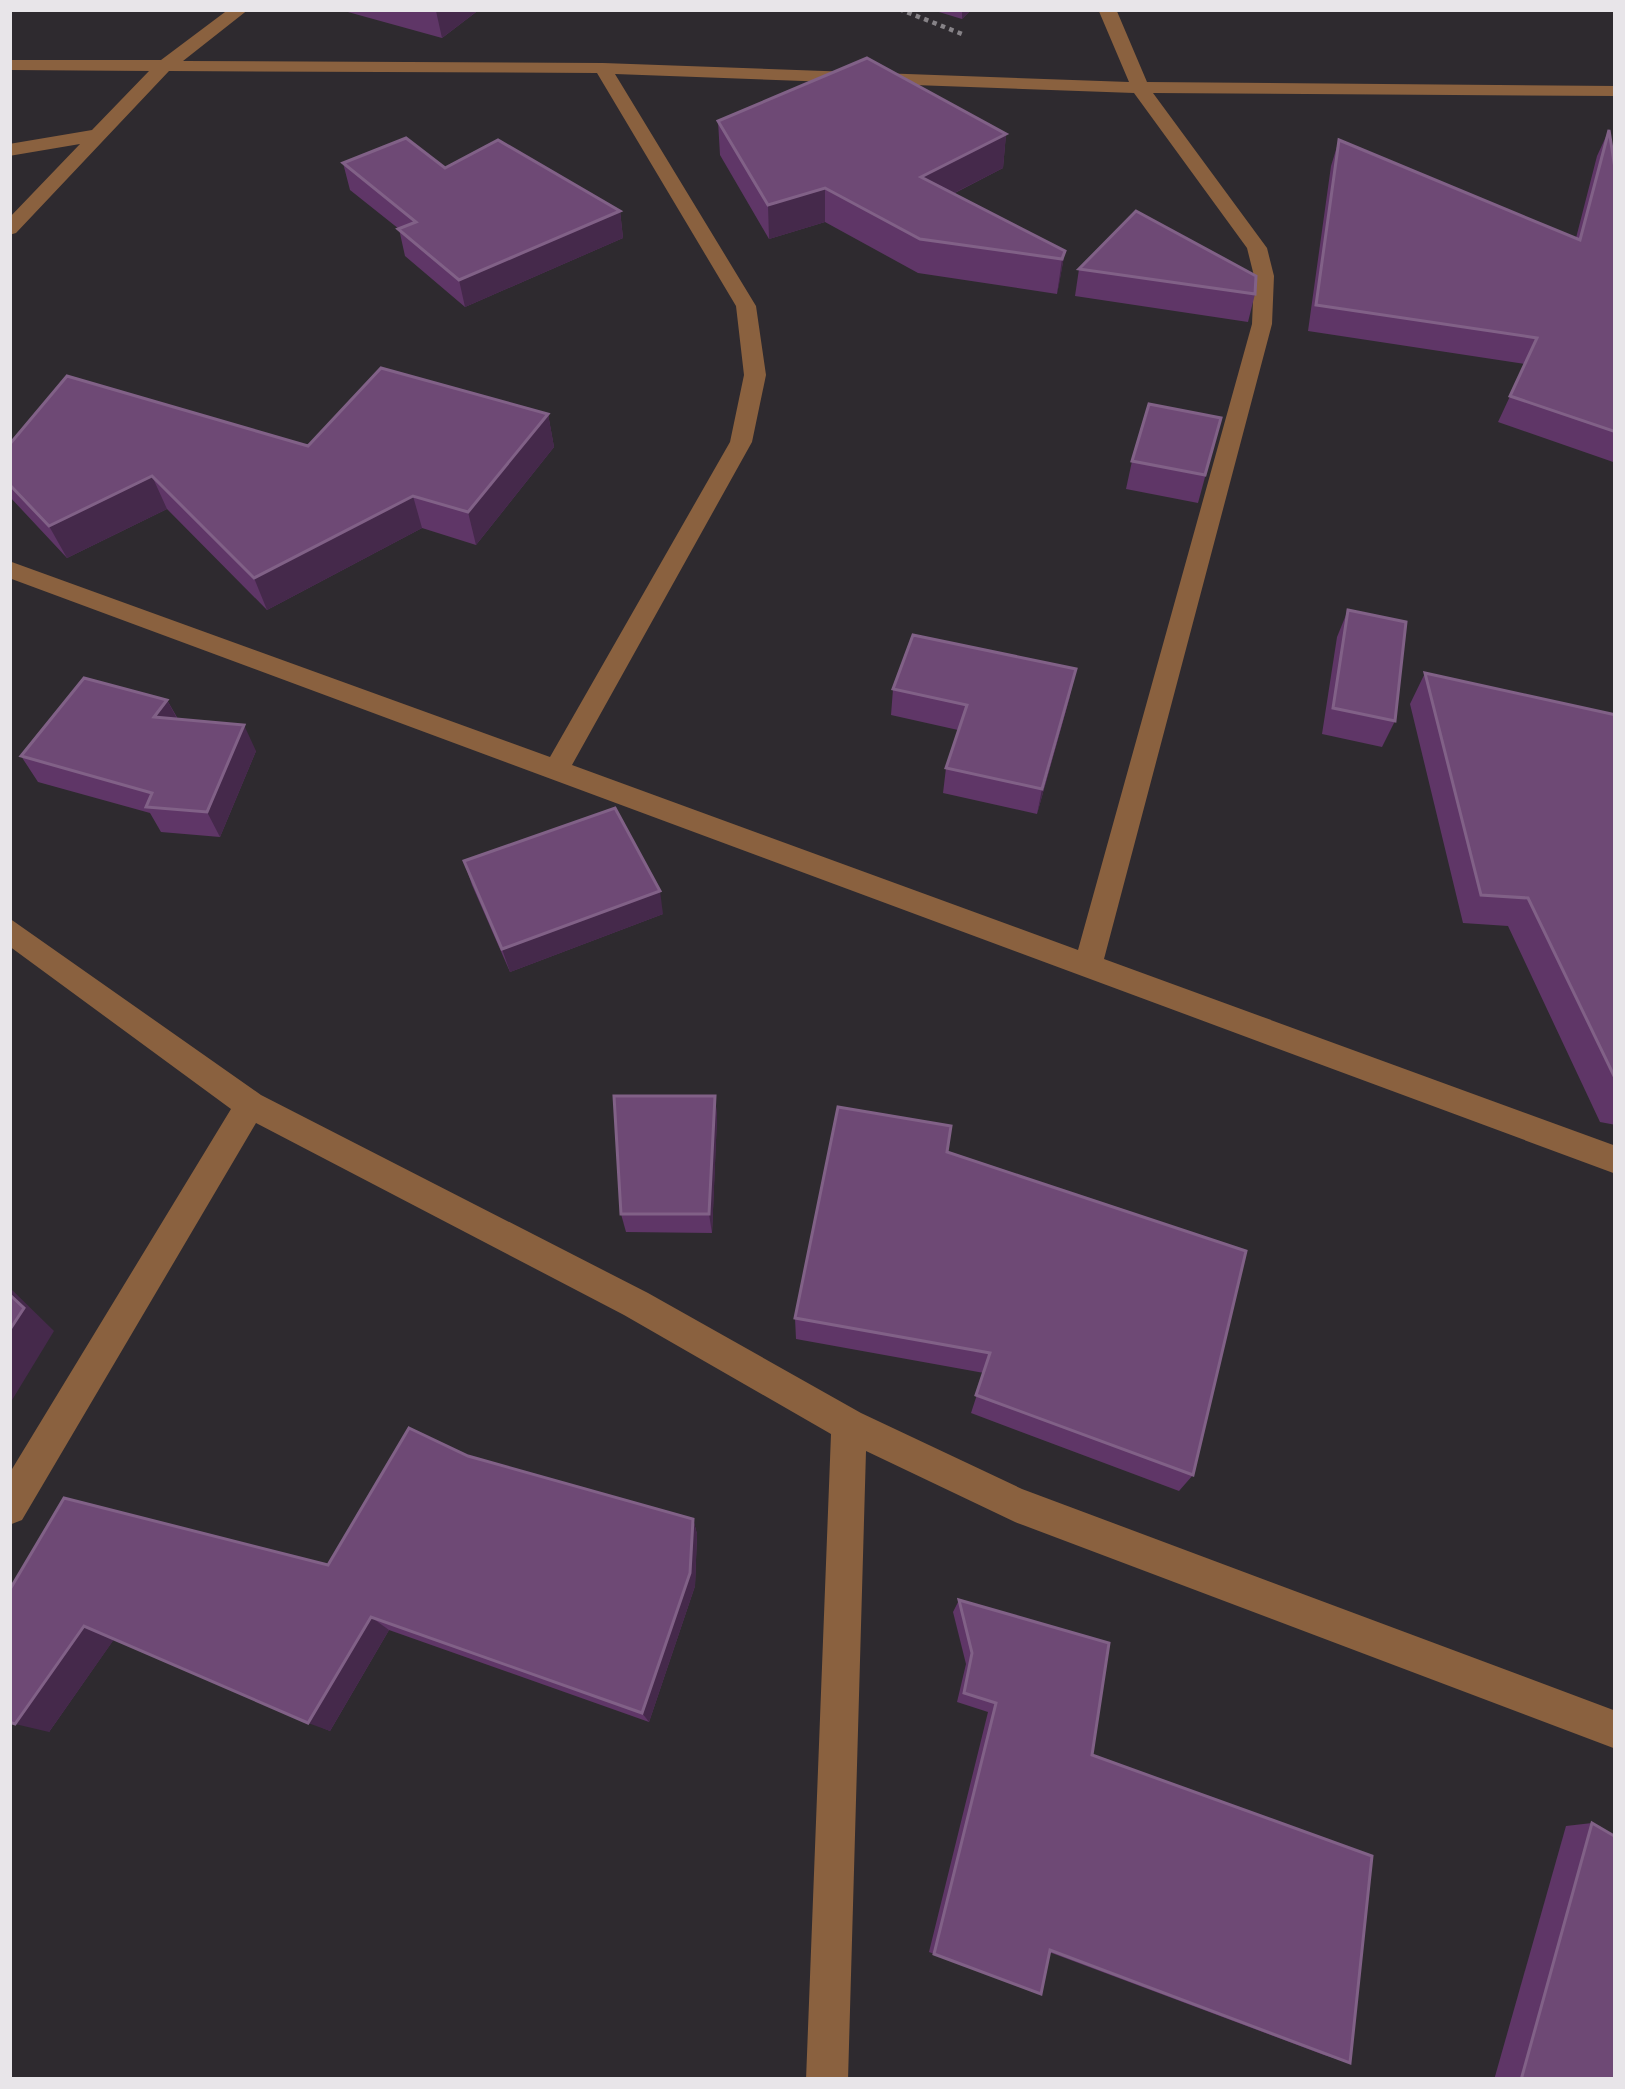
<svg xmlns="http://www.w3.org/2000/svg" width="1625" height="2089" font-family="'Roboto Condensed',sans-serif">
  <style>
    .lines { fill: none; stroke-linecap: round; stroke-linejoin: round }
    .path { stroke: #868287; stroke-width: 4.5; stroke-dasharray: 4.5 4.5; stroke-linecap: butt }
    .minor { fill: #8a613f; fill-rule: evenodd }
    .wall { fill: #5f3667 }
    .shaded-wall { fill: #45294b }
    .building { fill: #6e4975; stroke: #816187; stroke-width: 3 }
  </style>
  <rect width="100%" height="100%" fill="#2e2a2f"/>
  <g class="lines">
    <polyline class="path" points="899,9 962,34"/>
    <g class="minor">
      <path d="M229,9H249L183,61L603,63L1129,82L1098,9H1116L1147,82L1616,86V96L1153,93L1267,248L1274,276L1272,324L1104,959L1616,1146V1174L9,578V561L550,757L730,442L744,375L736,306L597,73L169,71L16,233L9,235V218L80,144L9,156V144L92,130L149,71L9,70V60H161ZM615,74L1134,93L1247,248L1254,276L1252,324L1078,950L572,765L752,442L766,375L756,306Z"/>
      <polygon points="9,918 261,1095 648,1293 861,1413 1022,1489 1616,1711 1616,1749 1015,1522 866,1451 848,2080 806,2080 831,1434 624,1315 256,1123 22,1520 9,1525 9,1474 231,1109 9,946"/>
    </g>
  </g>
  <g class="wall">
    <polygon points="337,9 480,9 442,38"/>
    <polygon points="929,9 972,9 962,19"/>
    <polygon points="718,121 1006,134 1003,168 953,194 1065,251 1057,294 918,273 825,222 769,239 720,155"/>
    <polygon points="1609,130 1616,175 1616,463 1498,422 1525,364 1308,331 1331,166 1339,140 1576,238 1597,156"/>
    <polygon points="343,163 445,168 620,211 623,238 465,307 405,256 399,229 350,190"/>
    <polygon points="1079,269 1255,294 1248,322 1075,296"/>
    <polygon points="548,414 554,447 476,545 422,528 267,610 167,509 67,558 9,496 9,445 308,446"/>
    <polygon points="1221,418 1198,503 1126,489 1132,461"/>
    <polygon points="1348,610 1395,721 1382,747 1322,734 1337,637"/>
    <polygon points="1425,673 1616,715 1616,1125 1600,1122 1508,926 1463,923 1410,704"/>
    <polygon points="893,689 1070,696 1037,814 943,793 946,768 958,730 891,715"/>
    <polygon points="167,700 178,719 256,751 220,837 161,832 150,813 38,782 21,756"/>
    <polygon points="464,861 663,914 510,972 472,885"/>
    <polygon points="715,1096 717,1117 712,1233 626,1232 621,1214"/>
    <polygon points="947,1152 1193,1475 1179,1491 971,1413 984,1373 796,1339 795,1318"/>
    <polygon points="468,1456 693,1519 697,1534 695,1586 649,1722 389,1630 330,1731 114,1639 49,1732 9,1591 328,1565"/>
    <polygon points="959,1600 1092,1755 1350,2063 1324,2055 1049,1952 1041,1994 929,1952 988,1712 957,1702 966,1664 953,1612"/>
    <polygon points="1592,1823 1616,2080 1494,2080 1566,1826"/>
  </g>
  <g class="shaded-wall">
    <polygon points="439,9 480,9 442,38 436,11"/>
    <polygon points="962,9 972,9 962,19"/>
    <polygon points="1006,134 1003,168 919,211 921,177"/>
    <polygon points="825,188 825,222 769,239 768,205"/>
    <polygon points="620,211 623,238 465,307 459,280"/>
    <polygon points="1065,251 1059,285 1057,294 1062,259"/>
    <polygon points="548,414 554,447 476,545 468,512"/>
    <polygon points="152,476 167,509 67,558 49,526"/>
    <polygon points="413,496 422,528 267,610 254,578"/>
    <polygon points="1076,669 1070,696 1037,814 1042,789"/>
    <polygon points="167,700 181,726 154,717"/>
    <polygon points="244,725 256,751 220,837 207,812"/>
    <polygon points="660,891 663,914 510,972 502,949"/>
    <polygon points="715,1096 717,1117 712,1233 709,1214"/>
    <polygon points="9,1287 54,1331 9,1405"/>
    <polygon points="693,1519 697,1534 695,1586 649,1722 642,1713"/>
    <polygon points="371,1617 389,1630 330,1731 308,1723"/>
    <polygon points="84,1626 115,1638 49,1732 15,1724"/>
  </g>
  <g class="building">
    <polygon points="867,58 1006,134 921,177 1065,251 1062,259 920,239 825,188 768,205 718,121"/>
    <polygon points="1609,130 1616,175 1616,432 1510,396 1537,338 1316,305 1339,140 1580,240"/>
    <polygon points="406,138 445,168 498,140 620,211 459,280 398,229 416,222 343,163"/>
    <polygon points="1136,211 1256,276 1255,294 1079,269"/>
    <polygon points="381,368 548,414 468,512 413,496 254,578 152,476 49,526 9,484 9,445 67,376 308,446"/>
    <polygon points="1149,404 1221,418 1205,475 1132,461"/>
    <polygon points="1348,610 1406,622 1395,721 1333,708"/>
    <polygon points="913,635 1076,669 1042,789 946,768 967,705 893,689"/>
    <polygon points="1425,673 1616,715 1616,1080 1528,898 1481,895"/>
    <polygon points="84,678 167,700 154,717 244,725 207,812 146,807 152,793 21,756"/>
    <polygon points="615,808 660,891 502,949 464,861"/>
    <polygon points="614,1096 715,1096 709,1214 621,1214"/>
    <polygon points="838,1107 951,1126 947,1152 1246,1251 1193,1475 976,1395 990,1353 795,1318"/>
    <polygon points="9,1294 24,1308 9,1331"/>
    <polygon points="409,1428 468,1456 693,1519 690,1573 642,1713 371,1617 308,1723 84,1626 15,1724 9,1722 9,1591 64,1498 328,1565"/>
    <polygon points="959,1600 1109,1643 1092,1755 1372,1856 1350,2063 1050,1950 1041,1994 934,1954 996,1703 964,1693 972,1653"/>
    <polygon points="1592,1823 1616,1837 1616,2080 1521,2080"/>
  </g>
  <rect width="1625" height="2089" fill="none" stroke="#e8e5e9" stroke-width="24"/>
</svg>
